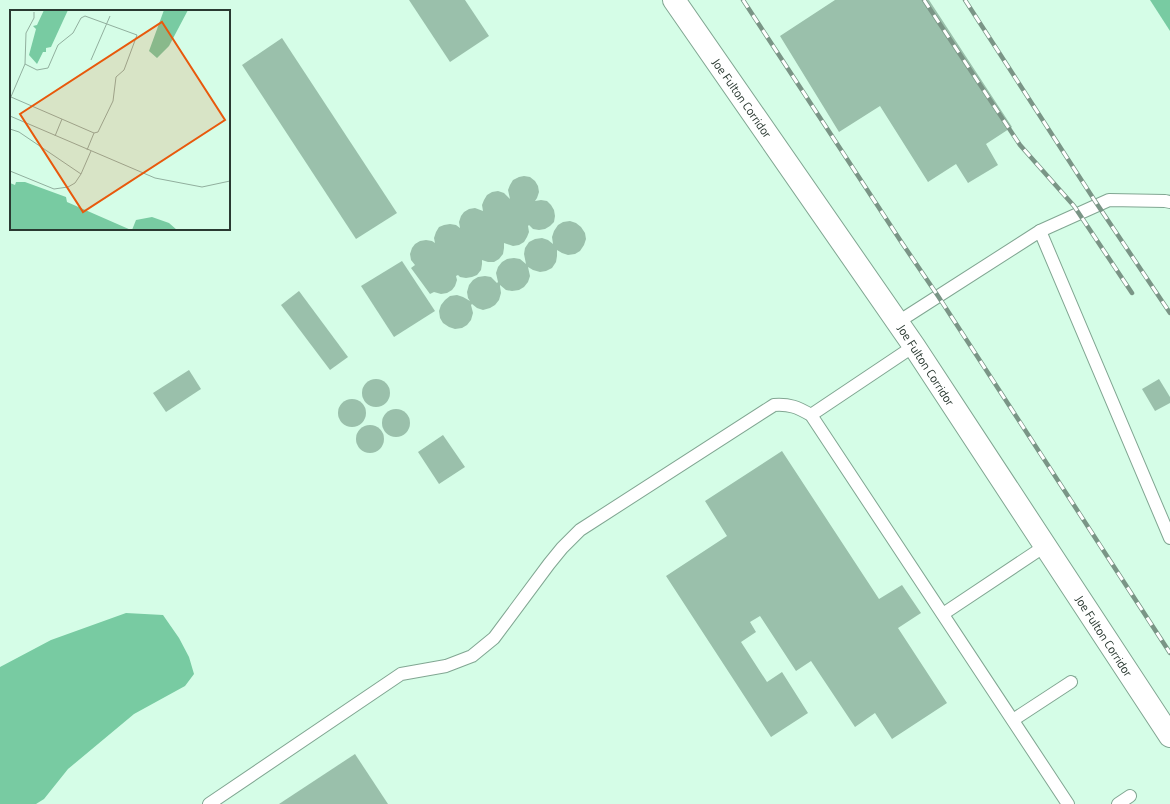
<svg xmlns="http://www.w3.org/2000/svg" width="1170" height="804" font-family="'Titillium Web',sans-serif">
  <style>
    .water { fill: #78cba2 }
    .building { fill: #9ac0ab }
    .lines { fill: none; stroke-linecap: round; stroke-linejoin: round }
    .service-casing { stroke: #81a692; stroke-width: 14 }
    .secondary-casing { stroke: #81a692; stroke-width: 24 }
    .service { stroke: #fff; stroke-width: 12 }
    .secondary { stroke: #fff; stroke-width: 22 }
    .rail-casing { stroke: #7a9586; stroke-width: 4.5 }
    .rail { stroke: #fff; stroke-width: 3; stroke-dasharray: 9; stroke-linecap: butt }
    .labels { text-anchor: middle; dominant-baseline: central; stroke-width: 4; stroke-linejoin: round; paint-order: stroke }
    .street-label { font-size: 12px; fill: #2a3931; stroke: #fff }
    .inset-road { fill: none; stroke: #91af9e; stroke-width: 1 }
    .view { fill: #e8590c; fill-opacity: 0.15; stroke: #e8590c; stroke-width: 2 }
    .inset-edge { fill: none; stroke: #2a3931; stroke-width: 2 }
  </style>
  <rect width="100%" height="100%" fill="#d5fde7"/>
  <g class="water">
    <polygon points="1150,0 1170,0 1170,31"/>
    <polygon points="126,613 163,615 179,638 189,657 194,674 185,686 134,714 68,769 44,799 36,804 0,804 0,667 51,640"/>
  </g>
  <g class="building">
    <polygon points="409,0 465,0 489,36 450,62"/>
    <polygon points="835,0 929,0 1012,127 986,144 998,165 968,183 956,164 928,182 880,106 839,132 780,36"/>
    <polygon points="282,38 397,213 356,239 242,65"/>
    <polygon points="524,176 530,177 535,181 538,186 539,192 537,198 535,201 541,200 547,201 551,205 554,210 555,216 554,222 550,226 545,229 539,230 533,229 529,225 528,226 529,232 527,237 524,242 519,245 513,246 504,243 504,248 503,254 499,259 494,262 488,262 482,260 482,264 481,270 477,275 472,277 466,278 460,277 458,275 456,276 457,280 455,286 452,290 447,293 441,294 434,292 430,294 411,268 415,265 411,260 410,254 412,248 415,244 420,241 426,240 432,241 435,243 434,238 436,232 439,227 444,225 450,224 456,225 460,228 459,222 461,216 464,212 469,209 475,208 483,211 482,205 484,200 487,195 492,192 498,191 504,193 510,199 508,190 510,185 513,180 519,177"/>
    <polygon points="570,221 576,223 581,227 585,233 586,239 584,245 580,251 575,254 568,255 562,253 557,250 557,256 556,262 552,268 546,271 540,272 533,270 528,267 530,276 528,282 524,287 519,290 512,291 506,290 500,285 500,286 501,293 499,300 495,305 490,308 483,310 477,308 472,304 471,305 473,313 471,320 467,325 462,328 455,329 449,327 443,323 440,318 439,311 441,305 445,300 450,296 457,295 463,297 470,301 468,298 467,292 469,285 473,280 478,277 485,276 491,277 497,283 498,282 496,273 498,267 502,262 507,259 514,258 520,259 526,264 524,254 525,248 529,242 535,239 542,238 548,240 553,244 552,237 554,231 558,225 563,222"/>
    <polygon points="402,261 435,311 394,337 361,286"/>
    <polygon points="299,291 348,357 330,370 281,305"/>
    <polygon points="189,370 201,389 166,412 153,393"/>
    <polygon points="1159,379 1170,397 1170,403 1155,411 1142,389"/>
    <circle cx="376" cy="393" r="14"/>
    <circle cx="352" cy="413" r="14"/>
    <circle cx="396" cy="423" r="14"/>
    <circle cx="370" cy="439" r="14"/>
    <polygon points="443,435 465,467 439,484 418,452"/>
    <polygon points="782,451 879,599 902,585 921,613 898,628 947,703 892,739 875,713 855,727 811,661 796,671 760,616 750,622 756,632 741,642 767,682 782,672 808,713 771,737 666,576 727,536 705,501"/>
    <polygon points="355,754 388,804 279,804"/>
  </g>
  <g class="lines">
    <g class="service-casing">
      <g id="service">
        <polyline points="1040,231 1109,200 1165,201 1170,202"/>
        <polyline points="898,322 1040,231 1170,538"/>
        <polyline points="811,415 914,346"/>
        <polyline points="943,614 1045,546"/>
        <polyline points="1013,720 1071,682"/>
        <path d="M209,804L401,674L446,666L472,656L494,638L549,564L562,548L580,530L774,405C790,404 797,407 811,415L1068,804"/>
        <polyline points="1118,804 1130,796"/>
      </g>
    </g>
    <g class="secondary-casing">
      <polyline id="secondary" points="674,0 914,346 1170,736"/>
    </g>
    <use href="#service" class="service"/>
    <use href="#secondary" class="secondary"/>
    <g class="rail-casing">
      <g id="rail">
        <polyline points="743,0 902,243 938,296 1170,653"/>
        <polyline points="924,0 1020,145 1074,206 1132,293"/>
        <polyline points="965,0 1095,201 1170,313"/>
      </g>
    </g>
    <use href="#rail" class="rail"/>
  </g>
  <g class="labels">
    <g class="street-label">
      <text transform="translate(742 98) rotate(55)">Joe Fulton Corridor</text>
      <text transform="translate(926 365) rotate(57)">Joe Fulton Corridor</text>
      <text transform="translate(1104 636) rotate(57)">Joe Fulton Corridor</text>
    </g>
  </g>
  <g transform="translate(10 10)">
    <rect width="220" height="220" fill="#d5fde7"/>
    <path d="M34,0H58L41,37L36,38V42H33L27,54L19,45L26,19L23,16L27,15ZM154,0H178L159,36L147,48L139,41ZM6,172H15L56,187L57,192L121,220H0V173L5,175ZM142,207L159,213L167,220H122L126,210Z" fill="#78cba2"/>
    <path class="inset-road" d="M81,50L100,6M1,87L84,123L88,122L103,91L106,67L114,60L127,25L75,6L71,8L63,23L48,35L38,58L27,60L15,54M0,89L15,54L16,23L24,8V2M0,106L145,168L192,177L220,171M0,119L9,122L71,164L81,141M45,126L52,109M77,140L84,123M0,161L44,179L58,177L65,173L71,164"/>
    <path class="view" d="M152,12L215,110L73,202L10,104Z"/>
    <rect width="220" height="220" class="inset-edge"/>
  </g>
</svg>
